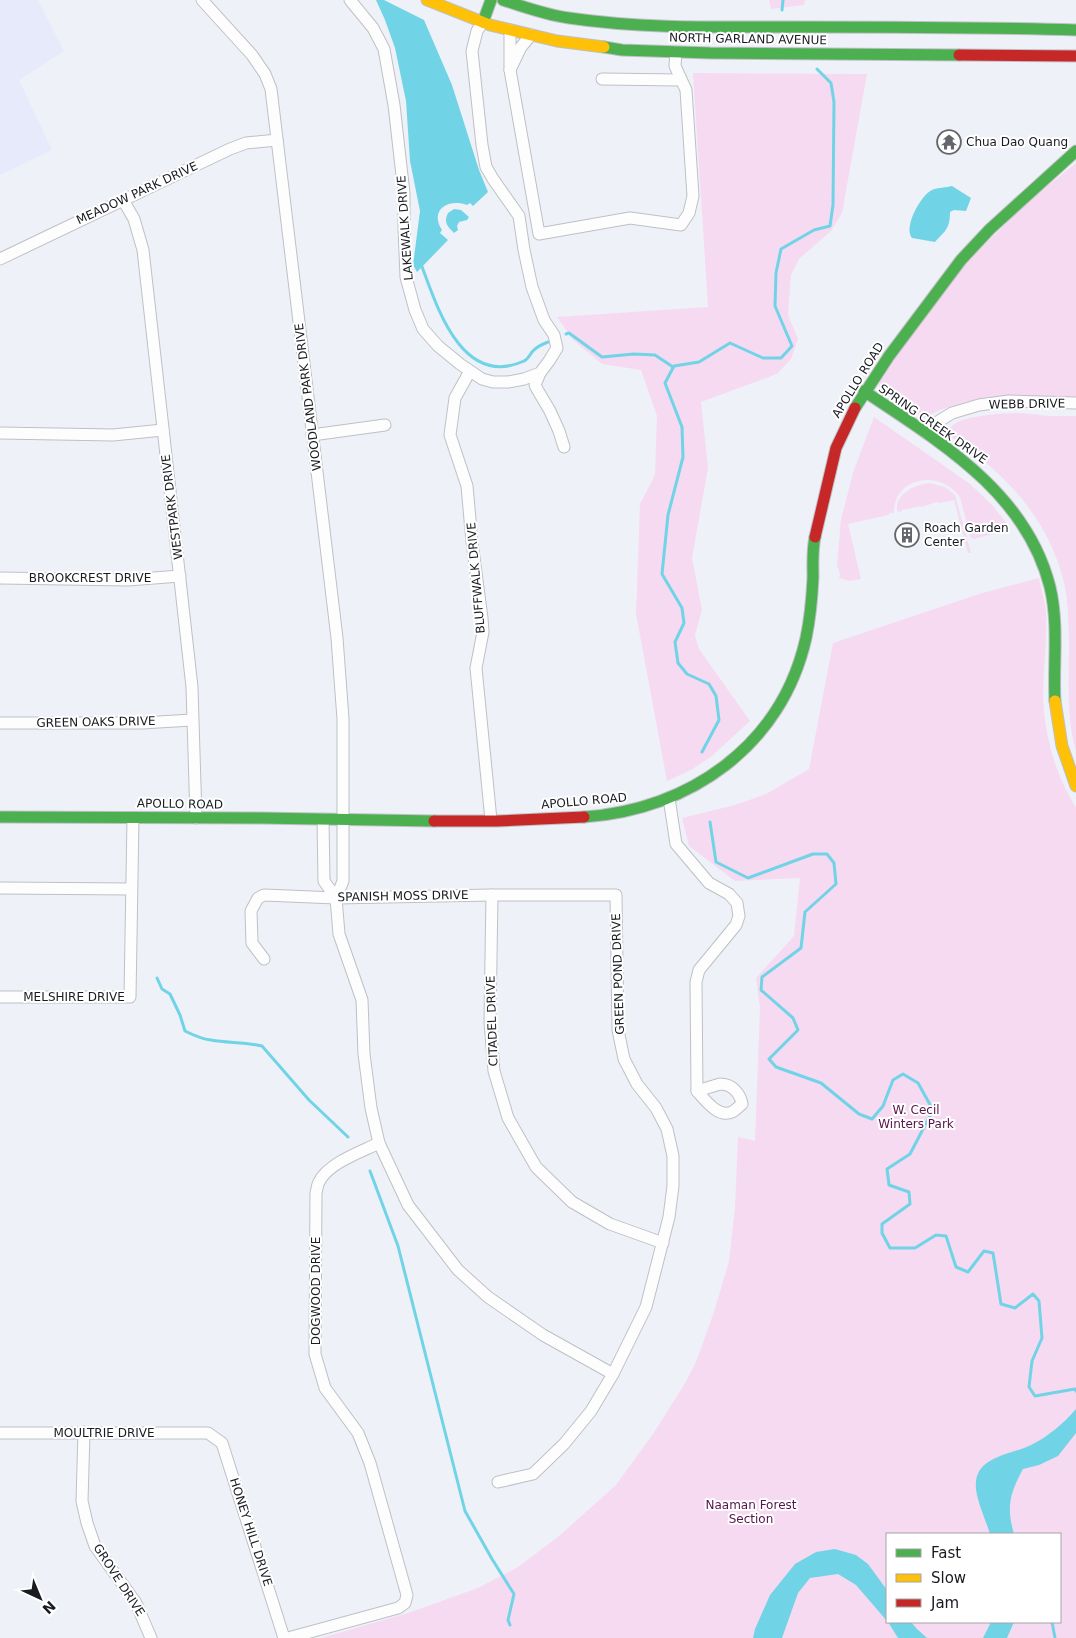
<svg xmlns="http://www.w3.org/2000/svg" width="1076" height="1638" font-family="'DejaVu Sans',sans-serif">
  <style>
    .built { fill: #e6eafb }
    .green { fill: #f6daf1; fill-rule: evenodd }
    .water { fill: #70d4e6 }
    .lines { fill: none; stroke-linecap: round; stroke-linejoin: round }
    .stream { stroke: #70d4e6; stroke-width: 3 }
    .street-casing { stroke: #bec0c5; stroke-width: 13 }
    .fast-casing { stroke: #bec0c5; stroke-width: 13 }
    .slow-casing { stroke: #bec0c5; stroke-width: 13 }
    .jam-casing { stroke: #bec0c5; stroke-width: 13 }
    .street { stroke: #fdfdfe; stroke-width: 11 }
    .fast { stroke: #4caf50; stroke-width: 11 }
    .slow { stroke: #ffc107; stroke-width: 11 }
    .jam { stroke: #c62828; stroke-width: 11 }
    .labels { text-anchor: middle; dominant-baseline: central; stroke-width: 4; stroke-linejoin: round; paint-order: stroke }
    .street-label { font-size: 12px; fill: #191b21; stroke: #fff }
    .poi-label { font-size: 12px; fill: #191b21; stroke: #fff; text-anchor: start }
    .park-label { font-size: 12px; fill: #58134b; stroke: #fff }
  </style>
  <rect width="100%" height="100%" fill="#eff1f8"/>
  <polygon class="built" points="0,0 38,0 64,51 19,80 52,150 0,175"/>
  <g class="green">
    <polygon points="769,0 805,0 804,5 771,9"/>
    <polygon points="693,73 867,74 842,213 831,231 799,259 791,275 788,315 798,339 791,359 777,374 701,402 708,468 692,558 702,610 695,635 699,649 750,721 712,756 691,770 667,781 636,614 640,504 655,475 657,416 641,370 602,364 573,340 557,317 708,307"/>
    <path d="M1076,163V397C1021,396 974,391 924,418L887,392L884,396L879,387L880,378L967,262L1027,203Z"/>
    <path d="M1021,413L1049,416H1076V751C1066,716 1069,680 1069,644C1068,624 1069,603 1064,583C1049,519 1006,474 953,438C934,415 1010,413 1021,413Z"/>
    <path d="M874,417L970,484L992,505L1009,526L1008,530L974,539L970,537L960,497C939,468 893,478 894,513H890L888,515L848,524L861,579L850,581L839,578L840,574L837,565L841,519L854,470Z"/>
    <path d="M930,483L945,487L955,495L971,553H968L954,500L940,503L937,502L921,507V506L902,510L901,512L897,511C895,494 915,484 930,483Z"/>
    <path d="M1039,578C1041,589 1045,601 1046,612C1048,645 1041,679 1044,712C1047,744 1058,780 1076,807V1638H321L408,1613L478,1588L518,1567L559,1536L616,1485L653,1434L684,1385L696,1362L714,1312L729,1261L735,1207L738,1137L755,1141L760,1008L756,978L794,936L800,878L735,881L689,846L682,818L735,805L766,794L809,769L833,643L979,594ZM887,1534H1060V1622H887Z"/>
  </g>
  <g class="water">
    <path d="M376,0H384L424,20L452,85L479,170L488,192L473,206L470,203L467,205C448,198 429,210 442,230L440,233L448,240L417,272L413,265L420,211L410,161L406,101L395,48L385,20Z"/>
    <path d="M952,186L971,198L966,211L954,210L950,212C950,229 945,231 935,242L912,238C903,227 921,195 932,190C938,187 946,188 952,186Z"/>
    <path d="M454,209L461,210L469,217L467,220L459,222L457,226L458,230L454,233C448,227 443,222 448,213Z"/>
    <path d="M1076,1409V1433L1058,1456L1039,1465L1023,1469C1010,1493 1006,1507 1014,1534H990C986,1520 974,1496 976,1482C978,1456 1014,1454 1031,1445C1049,1436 1063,1424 1076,1409Z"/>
    <polygon points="835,1549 856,1555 868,1564 887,1590 887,1621 856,1585 838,1574 810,1578 798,1593 782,1638 753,1638 755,1629 770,1595 795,1564 816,1552"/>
    <polygon points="888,1622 911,1622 917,1629 927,1638 898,1638"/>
    <polygon points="991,1622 1014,1622 1007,1638 983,1638"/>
  </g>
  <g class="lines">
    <g class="stream">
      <polyline points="782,10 783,0"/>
      <path d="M421,264C437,307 462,389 524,361C529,359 530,353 534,350C538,346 543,344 548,342"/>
      <polyline points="566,334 569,333 602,357 634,354 655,355 673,367"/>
      <polyline points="702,752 719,720 716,696 709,684 687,674 678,663 675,642 684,623 682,608 662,574 668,515 683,457 682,427 665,383 674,366 699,362 730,343 763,358 781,358 792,346 775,306 776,273 781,249 814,230 830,226 833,205 834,102 831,83 817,69"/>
      <polyline points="710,822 716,862 748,878 813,854 827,854 834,863 836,884 805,912 801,948 762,977 761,990 793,1018 798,1030 769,1059 776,1067 821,1083 859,1114 872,1119 883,1106 893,1080 903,1074 918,1083 933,1110 910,1154 887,1169 889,1185 909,1192 910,1204 882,1224 882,1233 890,1248 915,1248 936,1235 946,1236 956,1267 968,1272 984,1251 993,1253 1001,1304 1015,1308 1033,1294 1039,1301 1042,1338 1032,1361 1029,1387 1035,1396 1075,1389 1076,1391"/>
      <path d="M157,978L162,989L170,994L180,1015L185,1031C193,1035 202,1039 211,1040C228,1043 245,1042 262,1046L309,1100L348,1137"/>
      <polyline points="370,1171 398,1246 465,1511 492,1559 514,1594 508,1620 510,1625"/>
      <polyline points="1052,1622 1055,1638"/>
    </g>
    <g class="street-casing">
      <g id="street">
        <polyline points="202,0 252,55 265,74 271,89 337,638 343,719 343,881 336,898 339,934 362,1000 364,1054 371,1108 379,1143 408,1205 458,1270 488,1297 543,1335 613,1374"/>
        <polyline points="350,0 373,28 384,49 394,105 404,193 404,227 406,277 415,310 423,329 438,346 460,364 482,379 493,382 508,382 524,379 540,373 549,361 557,348 554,335 544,320 532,287 524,250 519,216 493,179 486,167 482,145 472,51 477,31 483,22"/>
        <polyline points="510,30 510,70 521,47 531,35"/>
        <polyline points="510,70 539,234 630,218 681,225 689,213 693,196 686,90 675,66 676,52"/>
        <polyline points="602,79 681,80"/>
        <polyline points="123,200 134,219 143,250 192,687 196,818"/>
        <polyline points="0,259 230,149 246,143 277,140"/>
        <polyline points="470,371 455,398 450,435 467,486 472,542 482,618 483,632 476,668 491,820"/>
        <polyline points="540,373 535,385 537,389 550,411 559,431 564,447"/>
        <polyline points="0,433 113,435 163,430"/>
        <polyline points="926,433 939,421 952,413 979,405 1009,401 1076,403"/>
        <polyline points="312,435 385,425"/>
        <polyline points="0,578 128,580 180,576"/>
        <polyline points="0,723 142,723 192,720"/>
        <polyline points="669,798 676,844 709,883 729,894 737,903 739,916 736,925 699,970 696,982 697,1091"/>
        <polyline points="323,819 324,881 336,898"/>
        <polyline points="0,888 131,889"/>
        <polyline points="492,895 490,1022 494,1071 508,1118 536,1167 572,1202 610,1224 663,1243"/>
        <polyline points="264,959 252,943 251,911 258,898 264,895 336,898 492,895 616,895 618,1030 624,1059 637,1084 656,1108 667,1129 673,1156 673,1186 669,1217 646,1307 613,1374 591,1411 564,1444 533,1474 498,1482"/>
        <polyline points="0,997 130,997 133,818"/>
        <path d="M720,1084C732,1084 740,1093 742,1104C739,1106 736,1110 732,1112C718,1118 705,1100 697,1091Z"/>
        <polyline points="84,1432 82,1501 87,1523 95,1546 136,1603 151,1638"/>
        <polyline points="0,1433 208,1433 222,1443 284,1638"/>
        <path d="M288,1638L398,1608L405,1603L407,1595L370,1463L358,1433L325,1388L315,1354L316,1193C317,1190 317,1185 319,1182C328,1163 361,1152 379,1143"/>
      </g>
    </g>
    <g class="fast-casing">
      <g id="fast">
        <path d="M503,0C524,7 546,15 569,18C643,29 721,27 796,27C889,27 983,27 1076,30"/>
        <polyline points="483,22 491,0"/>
        <polyline points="604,47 622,50 710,53 959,55"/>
        <path d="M864,391C940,442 1026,492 1050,587C1059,625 1053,664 1055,701"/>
        <polyline points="855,408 889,356 961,260 990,229 1076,151"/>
        <polyline points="0,817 261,818 434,821"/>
        <path d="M584,817C690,810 782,745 806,638C810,619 812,598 813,578C813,564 812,551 815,537"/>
      </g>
    </g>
    <g class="slow-casing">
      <g id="slow">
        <polyline points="427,0 490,25 557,41 604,47"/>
        <polyline points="1055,701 1062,746 1076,786"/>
      </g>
    </g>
    <g class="jam-casing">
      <g id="jam">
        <polyline points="959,55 1076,56"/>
        <polyline points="815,537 836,448 855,408"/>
        <polyline points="434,821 497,821 584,817"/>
      </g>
    </g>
    <use href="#street" class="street"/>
    <use href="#fast" class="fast"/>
    <use href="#slow" class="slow"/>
    <use href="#jam" class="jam"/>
  </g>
  <defs>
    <g id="temple-ring" transform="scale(1.25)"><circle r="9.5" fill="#fff" stroke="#64666c" stroke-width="1.5"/><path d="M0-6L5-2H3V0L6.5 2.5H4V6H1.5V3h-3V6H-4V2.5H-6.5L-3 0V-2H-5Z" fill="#64666c"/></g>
    <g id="building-ring" transform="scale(1.25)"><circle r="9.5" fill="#fff" stroke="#64666c" stroke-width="1.5"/><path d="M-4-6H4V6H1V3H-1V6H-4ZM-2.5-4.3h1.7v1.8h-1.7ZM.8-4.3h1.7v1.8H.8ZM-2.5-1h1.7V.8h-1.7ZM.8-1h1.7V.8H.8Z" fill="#64666c"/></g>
  </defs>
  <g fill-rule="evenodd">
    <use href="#temple-ring" x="949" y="142"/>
    <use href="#building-ring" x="907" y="535"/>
  </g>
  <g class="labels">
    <g class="street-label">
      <text transform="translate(748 39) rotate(1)">NORTH GARLAND AVENUE</text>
      <text transform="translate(137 193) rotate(-25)">MEADOW PARK DRIVE</text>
      <text transform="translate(405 228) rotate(-94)">LAKEWALK DRIVE</text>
      <text transform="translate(858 380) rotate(-58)">APOLLO ROAD</text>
      <text transform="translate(308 397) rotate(-97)">WOODLAND PARK DRIVE</text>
      <text transform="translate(1027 404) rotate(-1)">WEBB DRIVE</text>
      <text transform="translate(933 424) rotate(35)">SPRING CREEK DRIVE</text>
      <text transform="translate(172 507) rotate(-97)">WESTPARK DRIVE</text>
      <text x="90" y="578">BROOKCREST DRIVE</text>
      <text transform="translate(476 578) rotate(-95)">BLUFFWALK DRIVE</text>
      <text transform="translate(96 722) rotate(-1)">GREEN OAKS DRIVE</text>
      <text transform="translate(584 801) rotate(-5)">APOLLO ROAD</text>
      <text transform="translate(180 804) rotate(1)">APOLLO ROAD</text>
      <text transform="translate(403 896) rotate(-1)">SPANISH MOSS DRIVE</text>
      <text transform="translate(618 974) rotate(-92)">GREEN POND DRIVE</text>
      <text x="74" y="997">MELSHIRE DRIVE</text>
      <text transform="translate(492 1021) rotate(-92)">CITADEL DRIVE</text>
      <text transform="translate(316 1291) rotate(-90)">DOGWOOD DRIVE</text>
      <text x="104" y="1433">MOULTRIE DRIVE</text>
      <text transform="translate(251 1532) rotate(72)">HONEY HILL DRIVE</text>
      <text transform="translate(119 1580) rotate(57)">GROVE DRIVE</text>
    </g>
    <g class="poi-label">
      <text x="966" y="142">Chua Dao Quang</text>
      <text x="924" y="528">Roach Garden<tspan x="924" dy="14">Center</tspan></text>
    </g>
    <g class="park-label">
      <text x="916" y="1110">W. Cecil<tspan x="916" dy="14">Winters Park</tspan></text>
      <text x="751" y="1505">Naaman Forest<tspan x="751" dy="14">Section</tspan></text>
    </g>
  </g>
  <rect x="886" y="1533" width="175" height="90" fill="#ffffff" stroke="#a3a4a6"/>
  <rect x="896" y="1549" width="25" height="8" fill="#4caf50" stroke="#a3a4a6"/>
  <text x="931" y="1558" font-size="15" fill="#191b21">Fast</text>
  <rect x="896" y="1574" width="25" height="8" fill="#ffc107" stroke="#a3a4a6"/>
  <text x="931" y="1583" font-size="15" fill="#191b21">Slow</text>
  <rect x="896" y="1599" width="25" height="8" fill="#c62828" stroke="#a3a4a6"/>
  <text x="931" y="1608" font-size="15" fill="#191b21">Jam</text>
  <g transform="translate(40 1598) rotate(136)" stroke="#ffffff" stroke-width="4" paint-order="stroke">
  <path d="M0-4L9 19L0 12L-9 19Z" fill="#191b21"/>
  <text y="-8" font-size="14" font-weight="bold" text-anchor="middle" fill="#191b21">N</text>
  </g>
</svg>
